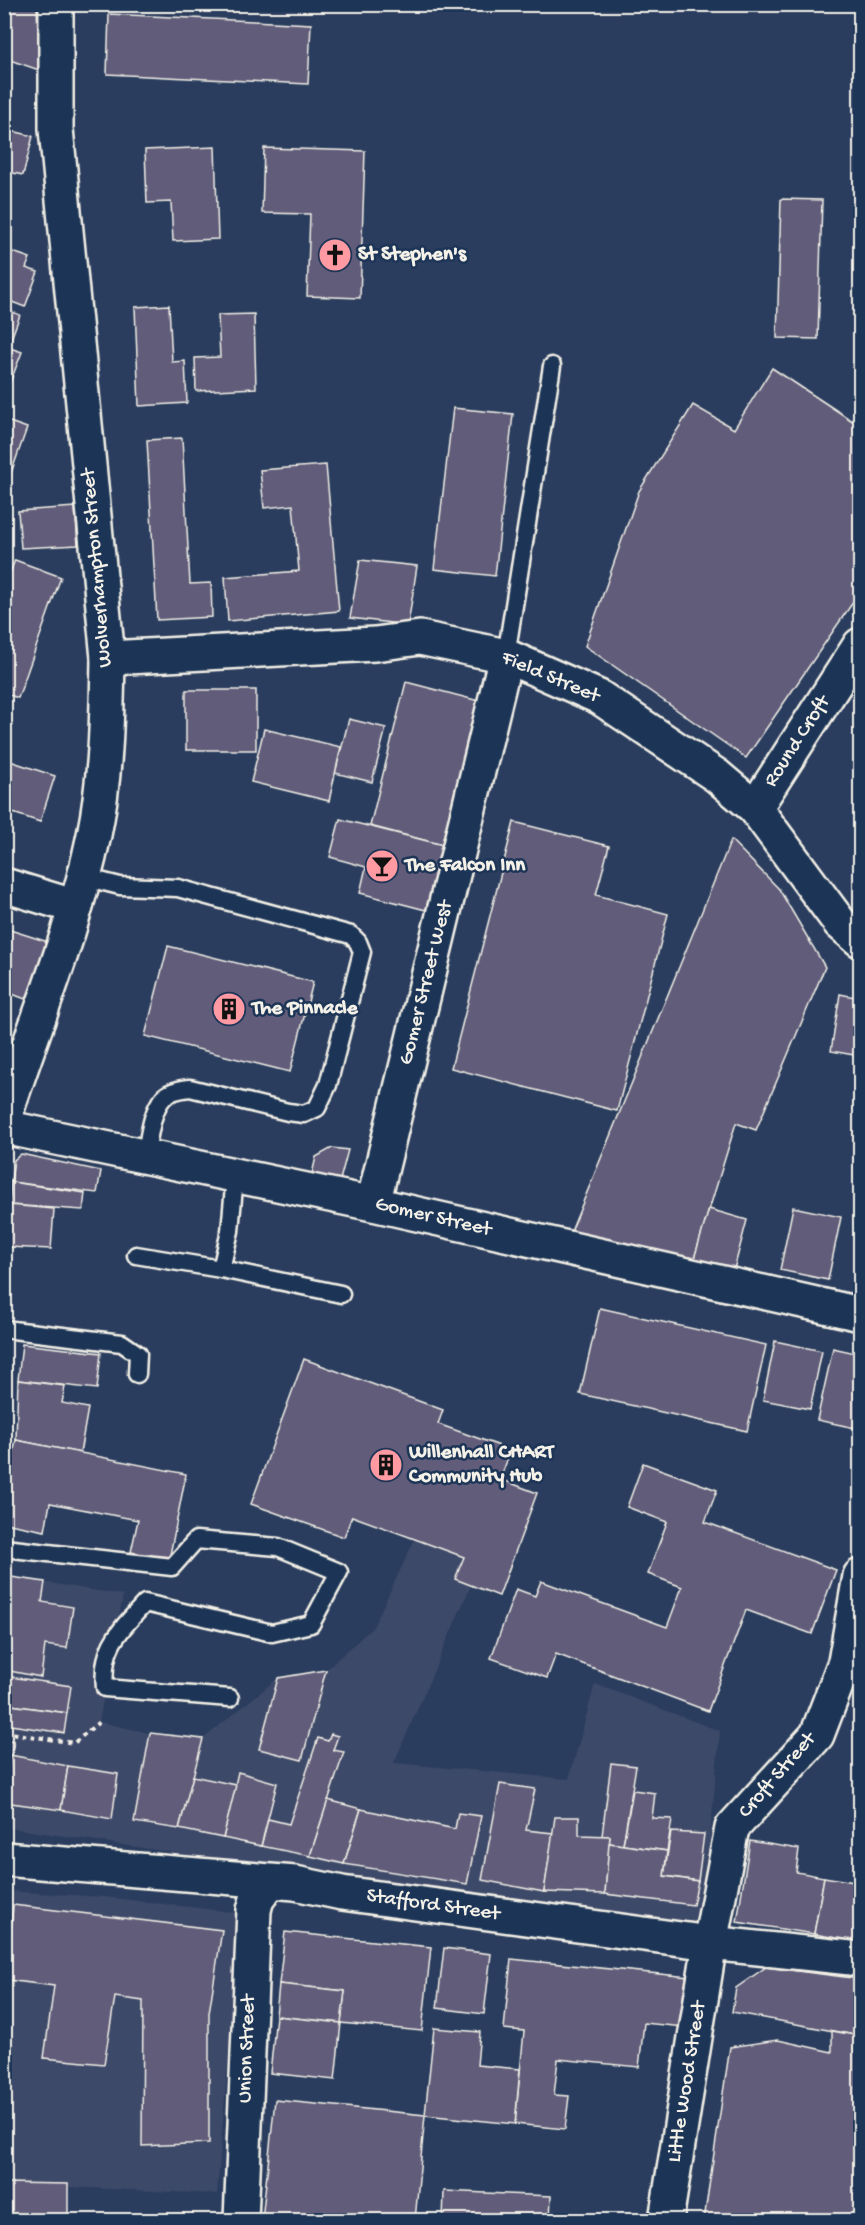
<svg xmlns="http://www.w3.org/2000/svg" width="865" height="2225" font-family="'Gochi Hand',sans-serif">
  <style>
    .built { fill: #3e4969 }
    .building { fill: #605c7a; stroke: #f4f1e8; stroke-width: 1.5 }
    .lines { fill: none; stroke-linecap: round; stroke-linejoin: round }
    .lane-casing { stroke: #f4f1e8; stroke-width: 21 }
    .street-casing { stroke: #f4f1e8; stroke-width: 38 }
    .path { stroke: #f4f1e8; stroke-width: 4; stroke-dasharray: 4.5 4.5; stroke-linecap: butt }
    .lane { stroke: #1d3557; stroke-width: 16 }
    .street { stroke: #1d3557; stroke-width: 33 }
    .labels { text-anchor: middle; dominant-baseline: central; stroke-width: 5; stroke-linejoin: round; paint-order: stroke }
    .poi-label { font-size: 21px; font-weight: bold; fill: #f4f1e8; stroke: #1d3557; text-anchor: start }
    .street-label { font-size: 21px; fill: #f4f1e8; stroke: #1d3557 }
  </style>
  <rect width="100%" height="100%" fill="#2a3d5e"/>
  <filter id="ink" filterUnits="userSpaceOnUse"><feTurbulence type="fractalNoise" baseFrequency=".0167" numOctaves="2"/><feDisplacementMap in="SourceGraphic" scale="12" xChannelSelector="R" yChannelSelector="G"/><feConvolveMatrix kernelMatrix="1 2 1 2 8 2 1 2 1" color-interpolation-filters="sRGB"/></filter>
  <g filter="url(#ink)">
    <g class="built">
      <polygon points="415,1539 464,1557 455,1579 471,1585 394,1763 569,1779 595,1684 720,1731 702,1923 539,1908 5,1827 4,1576 123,1595 99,1722 149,1733 203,1739 278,1678 326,1670 373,1627"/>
      <polygon points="5,1891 104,1897 240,1913 217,2194 5,2184"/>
    </g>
    <g class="building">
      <polygon points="4,4 37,4 39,70 4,58"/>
      <polygon points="115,4 159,4 159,8 115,7"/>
      <polygon points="109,14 311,24 308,84 107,74"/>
      <polygon points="4,129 33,136 23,175 4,171"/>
      <polygon points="215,147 218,239 173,241 171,202 147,203 145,150"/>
      <polygon points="264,148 365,151 360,298 307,296 310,214 262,213"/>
      <polygon points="781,199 822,200 818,339 777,338"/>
      <polygon points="4,249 30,258 26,268 38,272 25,307 4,299"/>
      <polygon points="169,305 172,362 185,361 187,403 139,406 135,307"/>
      <polygon points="4,309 20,315 8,347 4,346"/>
      <polygon points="254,314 256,388 196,391 195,358 220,357 218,315"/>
      <polygon points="4,346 22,352 4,398"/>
      <polygon points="772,368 860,426 860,592 746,758 585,646 639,491 693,405 734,429"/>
      <polygon points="453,408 513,414 495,576 434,569"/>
      <polygon points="4,420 27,428 5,490 4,490"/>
      <polygon points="182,438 190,584 211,583 212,617 157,620 147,440"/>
      <polygon points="326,465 339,611 228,621 225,577 299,571 293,505 264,508 260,470"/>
      <polygon points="75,507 78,545 21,548 18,511"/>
      <polygon points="15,560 61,577 18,698 4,693 4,588"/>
      <polygon points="360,560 417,566 408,625 350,618"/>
      <polygon points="406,682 479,701 443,845 370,826"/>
      <rect x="186" y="690" width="70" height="60"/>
      <polygon points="349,719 386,728 372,782 335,773"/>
      <polygon points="264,729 341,747 329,801 251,782"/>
      <polygon points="4,759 55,776 40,822 4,810"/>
      <polygon points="340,819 443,845 426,910 360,893 366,867 330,857"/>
      <polygon points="514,822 609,846 596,895 668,914 617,1111 451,1068"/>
      <polygon points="731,840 779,889 825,967 756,1130 736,1123 693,1262 570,1234"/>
      <polygon points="4,928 48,942 28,1000 4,991"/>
      <polygon points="168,946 313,982 290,1072 145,1036"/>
      <polygon points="840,994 860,998 860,1056 831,1051"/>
      <polygon points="332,1148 348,1150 340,1180 312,1174 316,1157"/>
      <polygon points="21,1154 101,1171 97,1193 11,1182 14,1160"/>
      <polygon points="11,1182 85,1193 83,1210 9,1205"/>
      <polygon points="9,1205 54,1209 51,1249 8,1247"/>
      <polygon points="793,1207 841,1217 828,1280 780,1270"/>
      <polygon points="709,1209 747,1220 733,1273 693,1262"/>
      <polygon points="860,1246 860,1300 850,1298"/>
      <polygon points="600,1308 766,1345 747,1431 580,1394"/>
      <polygon points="775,1341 822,1351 810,1409 763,1400"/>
      <polygon points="22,1344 101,1353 97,1389 18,1380"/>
      <polygon points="833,1348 860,1354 860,1429 817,1420"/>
      <polygon points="304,1359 443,1410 438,1424 511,1450 500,1479 537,1493 499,1596 455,1579 464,1557 352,1516 344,1537 251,1504"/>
      <polygon points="18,1380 65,1386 62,1403 88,1408 80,1453 16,1440"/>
      <polygon points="16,1440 186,1474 169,1560 131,1552 138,1520 50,1503 45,1531 4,1523 4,1498"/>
      <polygon points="643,1463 717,1490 705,1522 836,1570 812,1634 746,1610 708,1711 556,1654 547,1678 491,1658 516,1589 535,1596 541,1581 667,1627 682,1587 648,1574 667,1522 627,1507"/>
      <polygon points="4,1576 45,1582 42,1602 73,1607 67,1648 45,1645 41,1677 4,1670"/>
      <polygon points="326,1670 302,1760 259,1749 278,1678"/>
      <polygon points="4,1676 71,1686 67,1713 4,1704"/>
      <polygon points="4,1704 67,1713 64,1733 4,1724"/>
      <polygon points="150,1733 203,1739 179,1829 134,1822"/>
      <polygon points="331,1734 338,1736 333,1750 344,1752 310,1856 261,1846 268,1819 289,1824 318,1738 328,1741"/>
      <polygon points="4,1739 14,1741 4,1796"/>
      <polygon points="10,1755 68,1766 61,1810 4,1802"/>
      <polygon points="611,1763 636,1766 623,1845 609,1843 610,1836 602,1836"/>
      <polygon points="68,1766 118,1774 112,1819 61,1810"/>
      <polygon points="238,1772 277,1783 261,1846 223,1838"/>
      <polygon points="193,1776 236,1785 223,1838 179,1829"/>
      <polygon points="500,1784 535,1789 526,1830 553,1833 544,1892 482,1880"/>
      <polygon points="633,1790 655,1793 652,1818 672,1819 667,1851 623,1845"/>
      <polygon points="328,1800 361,1809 344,1864 310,1856"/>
      <polygon points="361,1809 455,1829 458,1813 481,1816 467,1884 344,1864"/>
      <polygon points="555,1817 579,1817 579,1835 610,1836 605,1894 544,1892"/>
      <polygon points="671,1832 704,1834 698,1881 664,1876"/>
      <polygon points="750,1841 799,1849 796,1872 824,1877 814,1934 737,1922"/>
      <polygon points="609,1843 667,1851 664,1876 698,1881 693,1905 605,1894"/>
      <polygon points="824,1877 860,1883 860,1942 814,1934"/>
      <polygon points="13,1905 222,1930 209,2013 209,2143 142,2146 143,2001 115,1997 104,2064 44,2058 54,1986 7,1980"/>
      <polygon points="285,1932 431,1947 422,2031 341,2023 345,1991 279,1984"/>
      <polygon points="444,1948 491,1954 484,2014 437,2008"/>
      <polygon points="511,1959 689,1977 684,2027 644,2023 639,2067 558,2059 554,2095 569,2096 565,2129 515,2124 524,2031 504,2029"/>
      <polygon points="766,1967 860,1979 860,2036 732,2012 736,1988"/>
      <polygon points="279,1984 345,1991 341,2023 276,2016"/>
      <polygon points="276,2016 341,2023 335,2080 270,2073"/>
      <polygon points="434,2028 480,2032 477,2065 520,2069 515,2124 425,2115"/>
      <polygon points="832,2031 860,2036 860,2220 704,2220 730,2047 778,2040 832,2052"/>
      <polygon points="275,2100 425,2115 415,2220 262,2220"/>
      <polygon points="4,2183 68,2184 68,2220 4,2218"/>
      <polygon points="444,2191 551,2196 550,2220 443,2220"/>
    </g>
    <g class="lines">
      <g class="lane-casing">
        <g id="lane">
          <polyline points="506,656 552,366"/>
          <path d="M84,877L120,886L178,888L351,935L358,942L362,952L328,1085L317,1108L304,1114L288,1112L190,1088C181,1089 169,1091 163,1098C151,1112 149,1139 145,1157"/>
          <polyline points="136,1255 221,1269 230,1231 235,1176"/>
          <polyline points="221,1269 341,1294"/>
          <polyline points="4,1329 122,1343 138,1354 137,1374"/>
          <path d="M4,1548L172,1567L196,1540L278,1547L339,1572L311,1624L272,1633L145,1603C119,1632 101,1646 105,1688L230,1698"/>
        </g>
      </g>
      <g class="street-casing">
        <g id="street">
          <polyline points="108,658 375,644 420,638 506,656 599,697 717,776 755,808 840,923 860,940"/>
          <polyline points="755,808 860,645"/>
          <polyline points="4,885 76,907"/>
          <path d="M4,1119C34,1025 74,932 94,835C106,777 107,717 108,658L56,129V4"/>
          <polyline points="4,1127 373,1204 860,1314"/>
          <polyline points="373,1204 506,656"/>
          <polyline points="4,1859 295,1883 342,1893 710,1943 860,1959"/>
          <polyline points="241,2220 254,1910 257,1899 270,1882"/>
          <polyline points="666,2220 710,1943 732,1828 817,1735 845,1662 860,1576"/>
        </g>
      </g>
      <polyline class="path" points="4,1732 74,1743 99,1722"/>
      <use href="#lane" class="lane"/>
      <use href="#street" class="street"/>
    </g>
  </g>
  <defs>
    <g id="church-disc" transform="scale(1.725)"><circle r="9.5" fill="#ff9aa2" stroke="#1d3557"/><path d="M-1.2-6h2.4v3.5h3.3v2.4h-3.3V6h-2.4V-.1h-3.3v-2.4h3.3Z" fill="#111"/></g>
    <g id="bar-disc" transform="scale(1.725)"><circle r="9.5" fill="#ff9aa2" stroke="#1d3557"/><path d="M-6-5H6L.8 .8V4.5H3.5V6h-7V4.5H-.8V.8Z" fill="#111"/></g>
    <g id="building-disc" transform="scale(1.725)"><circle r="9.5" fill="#ff9aa2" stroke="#1d3557"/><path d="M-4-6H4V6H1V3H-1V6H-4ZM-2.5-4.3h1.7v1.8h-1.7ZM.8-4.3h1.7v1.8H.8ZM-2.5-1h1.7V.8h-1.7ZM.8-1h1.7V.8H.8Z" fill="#111"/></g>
  </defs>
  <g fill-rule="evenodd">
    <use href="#church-disc" x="335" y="255"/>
    <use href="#bar-disc" x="382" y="866"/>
    <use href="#building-disc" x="229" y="1009"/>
    <use href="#building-disc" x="386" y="1465"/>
  </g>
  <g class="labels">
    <g class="poi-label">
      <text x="358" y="255">St Stephen's</text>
      <text x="405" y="866">The Falcon Inn</text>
      <text x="252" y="1009">The Pinnacle</text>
      <text x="409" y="1453">Willenhall CHART<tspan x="409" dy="24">Community Hub</tspan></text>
    </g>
    <g class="street-label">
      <text transform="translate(98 568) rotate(-95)">Wolverhampton Street</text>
      <text transform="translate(550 678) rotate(23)">Field Street</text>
      <text transform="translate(798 742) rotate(-57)">Round Croft</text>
      <text transform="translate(427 983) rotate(-76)">Gomer Street West</text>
      <text transform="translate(433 1218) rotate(13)">Gomer Street</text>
      <text transform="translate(778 1776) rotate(-49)">Croft Street</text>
      <text transform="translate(433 1906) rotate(8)">Stafford Street</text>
      <text transform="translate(248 2049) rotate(-88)">Union Street</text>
      <text transform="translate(688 2082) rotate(-81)">Little Wood Street</text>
    </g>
  </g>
  <rect width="865" height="2225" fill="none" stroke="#1d3557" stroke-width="24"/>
  <rect x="12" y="12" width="841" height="2201" fill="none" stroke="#f4f1e8" stroke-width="2" filter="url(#ink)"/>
</svg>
